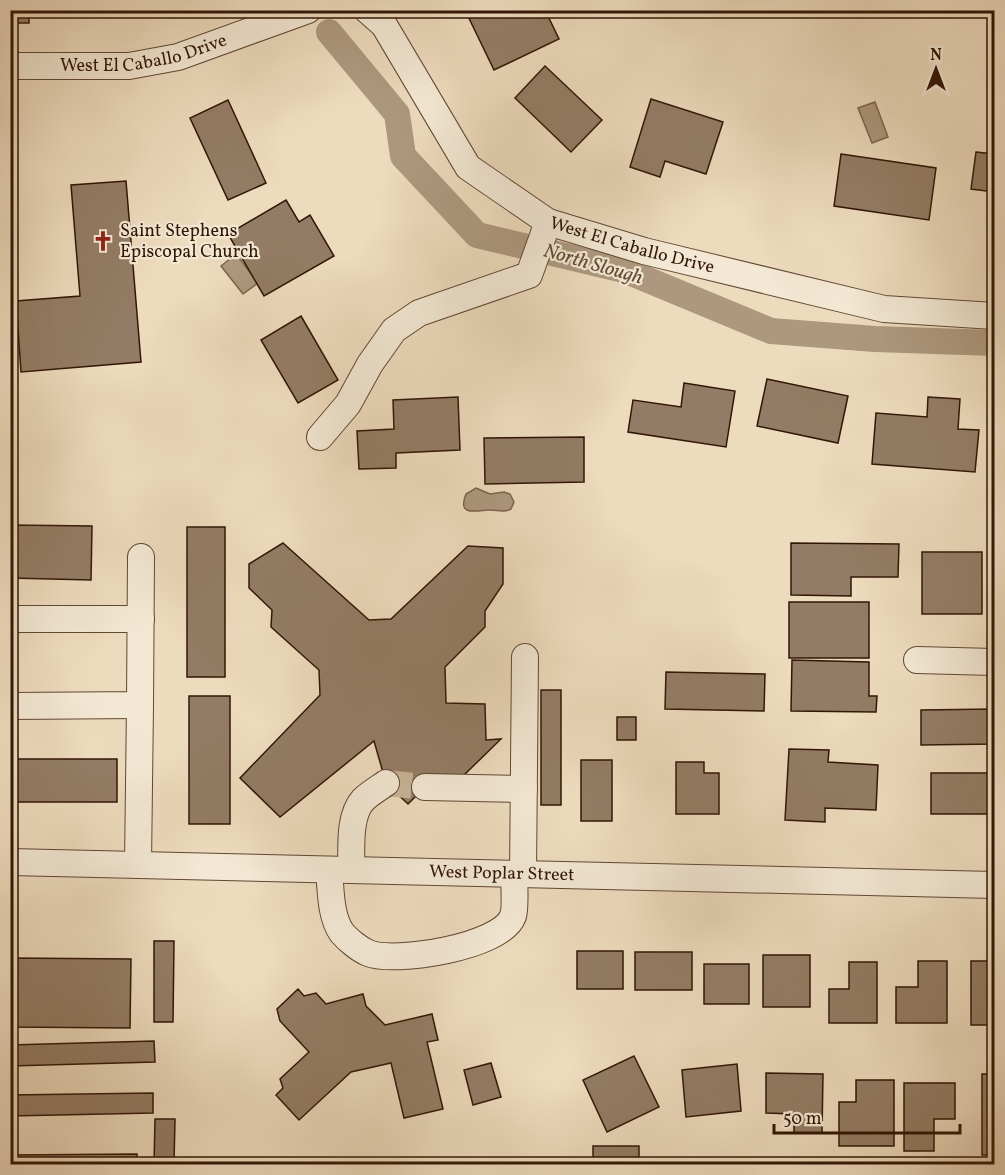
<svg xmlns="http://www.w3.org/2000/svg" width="1005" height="1175" font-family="Vollkorn,serif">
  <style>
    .water { fill: #ad987f; stroke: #7c644f; stroke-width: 1.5 }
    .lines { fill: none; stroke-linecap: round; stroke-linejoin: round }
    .canal { stroke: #ad987f; stroke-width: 26 }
    .building { fill: #937c65; stroke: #321606; stroke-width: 1.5 }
    .minor-tunnel { stroke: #c8b498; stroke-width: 26; stroke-dasharray: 26 13; stroke-linecap: butt }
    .minor-casing { stroke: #614734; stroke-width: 28 }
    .minor { stroke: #f3e8d4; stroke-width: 26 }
    .labels { text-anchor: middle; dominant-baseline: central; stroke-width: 4.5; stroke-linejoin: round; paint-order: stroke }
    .street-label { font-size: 18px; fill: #321606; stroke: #f3e8d4 }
    .poi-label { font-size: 18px; fill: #321606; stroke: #f3e8d4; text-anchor: start }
    .water-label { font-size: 20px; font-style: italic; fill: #634a36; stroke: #f3e8d4 }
  </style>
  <rect width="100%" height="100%" fill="#eddbbd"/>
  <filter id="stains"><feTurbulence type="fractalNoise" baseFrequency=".00333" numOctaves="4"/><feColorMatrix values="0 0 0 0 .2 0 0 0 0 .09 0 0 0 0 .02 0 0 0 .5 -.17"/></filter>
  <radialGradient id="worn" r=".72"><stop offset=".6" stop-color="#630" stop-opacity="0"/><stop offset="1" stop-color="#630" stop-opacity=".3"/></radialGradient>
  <g class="water">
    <polygon points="875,102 888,137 872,143 858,108"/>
    <polygon points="236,254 258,283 243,294 221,266"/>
    <path d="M476,488L490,494L504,492L510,494L514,502L511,509C502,514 497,509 488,510C475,511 457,516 466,494Z"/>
  </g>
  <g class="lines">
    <polyline class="canal" points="329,32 397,114 403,156 477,235 624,270 771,331 875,339 994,343"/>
  </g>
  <g class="building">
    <rect x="10" y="10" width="19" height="13"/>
    <polygon points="465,10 545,10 559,39 494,70"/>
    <polygon points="545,66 602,120 571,152 515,98"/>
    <polygon points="651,99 723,122 706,174 665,161 660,177 630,167"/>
    <polygon points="228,100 266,183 228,200 190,118"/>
    <polygon points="976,152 994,154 994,192 971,189"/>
    <polygon points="841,154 936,168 929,220 834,206"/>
    <polygon points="126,181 141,362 21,372 16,301 80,296 71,185"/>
    <polygon points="286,200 299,222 310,215 334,256 264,296 228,234"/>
    <polygon points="301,316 338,380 298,403 261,340"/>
    <polygon points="767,379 848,396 838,443 757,426"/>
    <polygon points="684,383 735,391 726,447 628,432 633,400 681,407"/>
    <polygon points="458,397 460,450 396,453 396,468 359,469 357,431 394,429 393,400"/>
    <polygon points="928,397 960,399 958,429 979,430 975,472 872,464 876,413 927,417"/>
    <polygon points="584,437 584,482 485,484 484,438"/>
    <polygon points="10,525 92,526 91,580 10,578"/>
    <rect x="187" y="527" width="38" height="150"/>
    <polygon points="283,543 369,620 391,619 468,546 503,548 503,584 485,611 485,627 445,667 446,703 485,704 486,740 501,739 463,776 436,776 408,804 386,783 374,741 280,817 240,778 320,695 319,670 271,627 272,610 249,588 249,564"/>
    <polygon points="791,543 899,544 898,577 851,577 851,596 791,595"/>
    <rect x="922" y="552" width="60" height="62"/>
    <rect x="990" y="553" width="4" height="66"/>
    <rect x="789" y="602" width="80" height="56"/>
    <polygon points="792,660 869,662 869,696 877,696 876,712 791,711"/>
    <polygon points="666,672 765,674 764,711 665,709"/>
    <rect x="541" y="690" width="20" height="115"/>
    <rect x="189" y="696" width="41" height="128"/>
    <polygon points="994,709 994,744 921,745 921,710"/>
    <rect x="617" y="717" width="19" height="23"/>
    <polygon points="789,749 829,750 828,762 878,765 876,810 825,808 825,822 785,820"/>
    <rect x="10" y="759" width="107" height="43"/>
    <rect x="581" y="760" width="31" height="61"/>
    <polygon points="676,762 704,762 704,773 719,773 719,814 676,814"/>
    <rect x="931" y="773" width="63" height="41"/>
    <polygon points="154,941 174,941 173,1022 154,1022"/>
    <rect x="577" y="951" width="46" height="38"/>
    <rect x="635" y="952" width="57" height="38"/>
    <rect x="763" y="955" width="47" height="52"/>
    <polygon points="10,958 131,959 130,1028 10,1027"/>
    <polygon points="918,961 947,961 947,1023 896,1023 896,987 918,987"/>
    <rect x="971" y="961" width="23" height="64"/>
    <polygon points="849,962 877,962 877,1023 829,1023 829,989 849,989"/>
    <rect x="704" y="964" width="45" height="40"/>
    <polygon points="298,989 304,996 316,993 326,1004 363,994 366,1006 385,1025 432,1014 438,1040 427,1042 443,1109 404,1118 391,1063 351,1072 299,1120 276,1095 283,1088 280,1079 309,1052 280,1021 277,1009"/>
    <polygon points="154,1041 155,1062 10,1066 10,1045"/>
    <polygon points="634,1056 659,1107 607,1132 583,1080"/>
    <polygon points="491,1063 501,1097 473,1105 464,1070"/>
    <polygon points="737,1064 741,1111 686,1117 682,1070"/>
    <polygon points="766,1073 823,1074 822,1133 794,1133 794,1114 766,1113"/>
    <rect x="982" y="1074" width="12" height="81"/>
    <polygon points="856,1080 894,1080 894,1146 839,1146 839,1102 856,1102"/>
    <polygon points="904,1083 955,1083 955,1119 934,1119 934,1151 904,1151"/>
    <polygon points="153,1093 153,1113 10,1116 10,1095"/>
    <polygon points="155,1119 175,1119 174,1164 154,1164"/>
    <polygon points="593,1146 639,1146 639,1161 649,1161 649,1164 593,1164"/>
    <polygon points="137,1154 137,1164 10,1164 10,1155"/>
  </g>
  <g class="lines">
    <polyline class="minor-tunnel" points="386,783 425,787"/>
    <g class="minor-casing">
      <g id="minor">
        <path id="s1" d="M367,10L384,25L468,167L548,222L644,251L884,309L994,316"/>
        <path id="s2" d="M10,66H129L178,57L308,10"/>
        <polyline points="320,437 348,404 370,364 394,330 419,313 529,275 548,222"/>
        <polyline points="10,619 141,619"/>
        <polyline points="917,660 994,662"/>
        <polyline points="10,706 140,705 141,557"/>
        <polyline points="425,787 524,789"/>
        <path id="s3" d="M10,862L994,885"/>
        <polyline points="138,865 140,705"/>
        <path d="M329,870C331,890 330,916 342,933C348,940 359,949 368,953C394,964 502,947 513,916C516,907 514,884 514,874"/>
        <path d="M351,870C352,849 348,817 363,800C369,794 379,788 386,783"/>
        <polyline points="523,874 525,657"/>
      </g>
    </g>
    <use href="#minor" class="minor"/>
  </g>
  <defs>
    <g id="church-bare" transform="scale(1.62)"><path d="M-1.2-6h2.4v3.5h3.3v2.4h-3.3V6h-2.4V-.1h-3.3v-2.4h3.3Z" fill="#8f2418" stroke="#f3e8d4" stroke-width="2.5" paint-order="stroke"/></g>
  </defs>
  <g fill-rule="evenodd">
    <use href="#church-bare" x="103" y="241"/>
  </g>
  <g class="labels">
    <g class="street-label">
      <text stroke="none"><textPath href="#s2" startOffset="135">West El Caballo Drive</textPath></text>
      <text stroke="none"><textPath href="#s1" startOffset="372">West El Caballo Drive</textPath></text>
      <text stroke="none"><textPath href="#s3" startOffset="492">West Poplar Street</textPath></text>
    </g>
    <g class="poi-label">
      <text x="120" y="231">Saint Stephens<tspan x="120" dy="21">Episcopal Church</tspan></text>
    </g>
    <g class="water-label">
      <text transform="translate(593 265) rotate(16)">North Slough</text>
    </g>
  </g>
  <rect width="1005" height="1175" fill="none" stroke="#eddbbd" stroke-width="36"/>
  <rect x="12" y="12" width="981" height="1151" fill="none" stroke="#321606" stroke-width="3"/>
  <rect x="18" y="18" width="969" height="1139" fill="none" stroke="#321606" stroke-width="1.5"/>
  <g transform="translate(936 69)" stroke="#f3e8d4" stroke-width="4.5" paint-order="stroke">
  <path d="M0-4.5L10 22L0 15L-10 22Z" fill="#321606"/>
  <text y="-9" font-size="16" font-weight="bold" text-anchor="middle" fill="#321606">N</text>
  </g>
  <path d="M774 1124v9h186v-9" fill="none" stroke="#321606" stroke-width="3"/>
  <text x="783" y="1124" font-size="18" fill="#321606" stroke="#f3e8d4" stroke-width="4.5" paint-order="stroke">50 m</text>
  <rect width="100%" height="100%" filter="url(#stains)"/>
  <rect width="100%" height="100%" fill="url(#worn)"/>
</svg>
